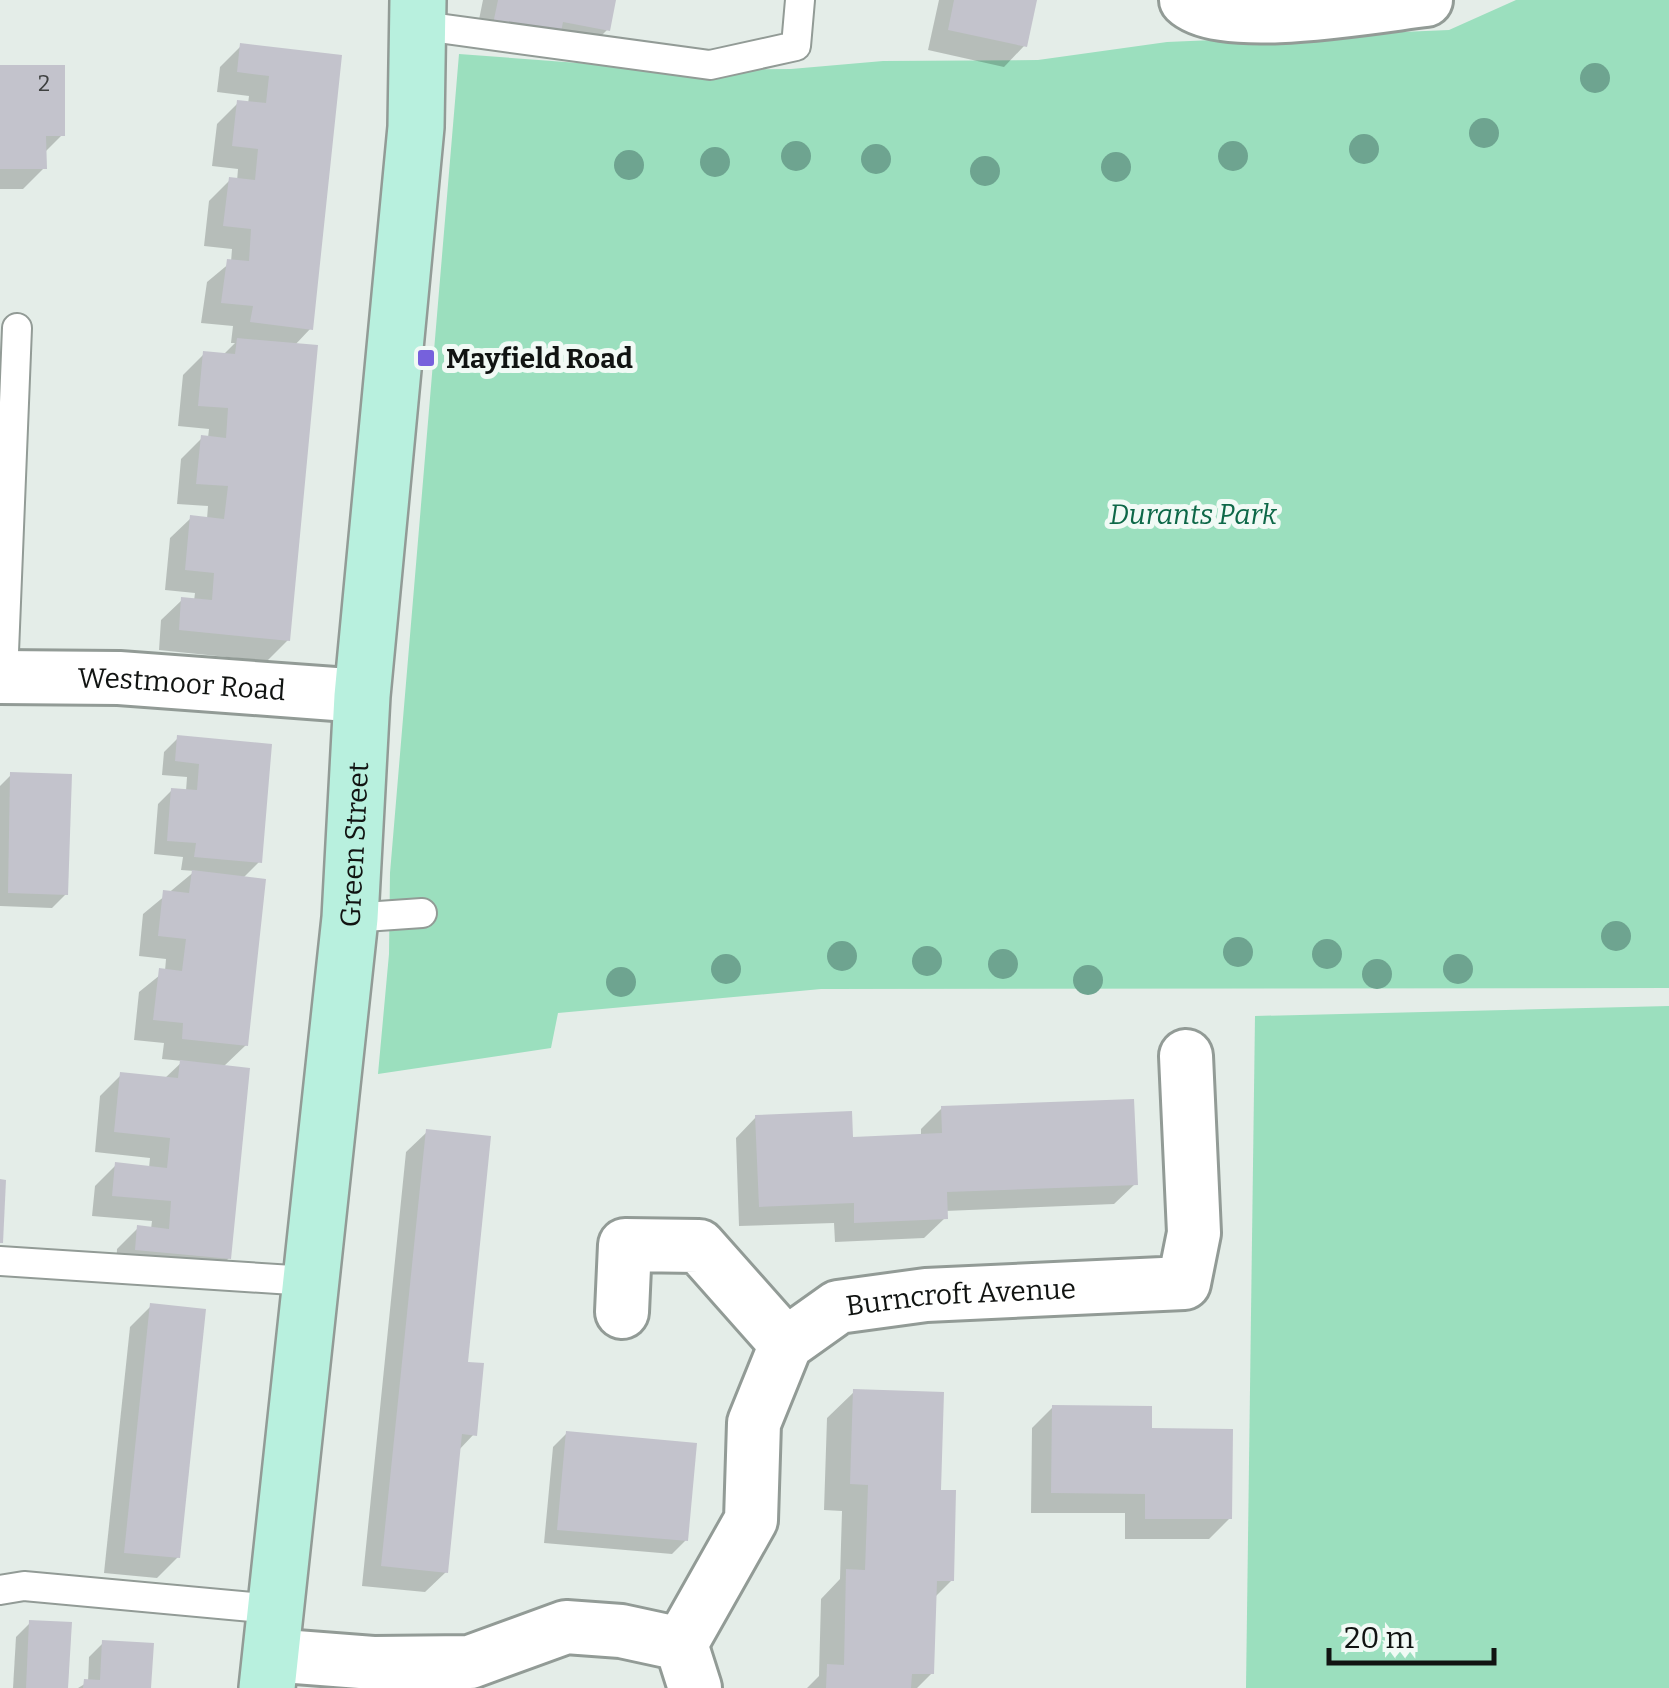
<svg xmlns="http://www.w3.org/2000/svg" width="1669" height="1688" font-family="Bitter,serif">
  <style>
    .green { fill: #9bdfbe }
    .shadow { fill: #0003 }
    .building { fill: #c3c3cc }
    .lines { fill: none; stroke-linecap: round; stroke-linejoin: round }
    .lane-casing { stroke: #929b96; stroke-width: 32 }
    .street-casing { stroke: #929b96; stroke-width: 58 }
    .secondary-casing { stroke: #929b96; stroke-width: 60 }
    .lane { stroke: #fff; stroke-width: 28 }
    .street { stroke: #fff; stroke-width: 52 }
    .secondary { stroke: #b8f0de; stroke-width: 55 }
    .tree { fill: #6ea490 }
    .poi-dot { fill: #7661dc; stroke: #f1faf5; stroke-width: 4 }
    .labels { text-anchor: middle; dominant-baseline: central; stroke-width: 10; stroke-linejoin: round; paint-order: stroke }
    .number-label { font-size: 22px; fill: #3e4040 }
    .poi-label { font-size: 28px; font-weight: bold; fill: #111412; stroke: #f1faf5; text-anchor: start }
    .park-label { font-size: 28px; font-style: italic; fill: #0e6848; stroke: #f1faf5 }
    .street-label { font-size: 28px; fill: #111412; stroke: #f1faf5 }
  </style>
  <rect width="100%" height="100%" fill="#e4ede8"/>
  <g class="green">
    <polygon points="1516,0 1669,0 1669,988 821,989 558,1013 551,1048 378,1074 389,954 390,873 459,54 673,70 791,69 883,61 1038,60 1167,42 1449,30"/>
    <polygon points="1669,1006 1669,1688 1246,1688 1255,1016"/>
  </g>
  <g class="shadow">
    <polygon points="483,0 610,0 607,30 586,51 550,43 537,56 474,44"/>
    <polygon points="939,0 1034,0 1024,46 1004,67 928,50"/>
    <polygon points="241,46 339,57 311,328 294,346 288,640 267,661 159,650 161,620 182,600 194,601 195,593 165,590 170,538 191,518 207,519 208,506 177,504 181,459 202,438 208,438 209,429 178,426 183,375 204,354 222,356 235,343 231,343 233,326 201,323 207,282 231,262 232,249 204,246 209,201 230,180 237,181 238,169 212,166 217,124 238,103 248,104 249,96 217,92 220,67"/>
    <polygon points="0,67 62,135 44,153 44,168 23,189 0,189"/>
    <polygon points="178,738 270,746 259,862 242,879 246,1045 223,1067 229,1258 208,1279 116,1270 117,1249 138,1228 151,1229 152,1221 92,1216 95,1186 116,1165 149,1168 150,1158 95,1152 100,1096 121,1075 164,1079 183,1061 162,1059 164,1043 134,1040 139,992 165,971 166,959 139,956 143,914 195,871 181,870 183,857 154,854 158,804 172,790 186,791 187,777 162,775 164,752"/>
    <polygon points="11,775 66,894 52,908 0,906 0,786"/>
    <polygon points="942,1108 1135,1184 1114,1204 945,1211 945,1218 924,1238 835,1242 834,1223 739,1226 736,1138 756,1117 851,1140 921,1137 921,1129"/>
    <polygon points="427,1132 474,1434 458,1451 446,1572 425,1592 362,1586 406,1152"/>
    <polygon points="151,1306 178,1557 157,1578 104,1573 130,1327"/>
    <polygon points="854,1392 939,1492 952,1580 934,1598 932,1673 917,1688 807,1688 819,1676 821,1599 840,1579 842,1511 824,1510 827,1418"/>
    <polygon points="1053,1407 1149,1430 1230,1518 1209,1539 1125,1539 1125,1513 1031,1513 1032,1428"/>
    <polygon points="567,1433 686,1540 672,1554 544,1543 553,1447"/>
    <polygon points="30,1623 66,1688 13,1688 16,1637"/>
    <polygon points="103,1643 149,1688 78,1688 88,1682 89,1657"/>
  </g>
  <g class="building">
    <polygon points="498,0 616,0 610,31 563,22 560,37 493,24"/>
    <polygon points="954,0 1037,0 1027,47 948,30"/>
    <polygon points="240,43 342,55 313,330 250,322 253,306 221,303 227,259 249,261 251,229 223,226 229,177 255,180 258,149 232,146 237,100 266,103 269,76 237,72"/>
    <polygon points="0,65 65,65 65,136 46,136 47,169 0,169"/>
    <polygon points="237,338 318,345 290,641 179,630 181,597 212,600 214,573 185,570 190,515 224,519 228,486 196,484 201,435 226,438 228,408 198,406 203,351 235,354"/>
    <polygon points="177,735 272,744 262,863 194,857 196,843 167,841 171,788 197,790 199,764 175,761"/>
    <polygon points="10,772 72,774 68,895 8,893"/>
    <polygon points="192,870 266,879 248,1046 182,1039 183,1023 153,1020 159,968 182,971 186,939 158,936 163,890 189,893"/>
    <polygon points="180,1060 250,1068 231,1259 135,1250 137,1225 169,1229 171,1201 112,1196 115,1162 167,1168 170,1138 114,1132 120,1072 178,1078"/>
    <polygon points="1134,1099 1138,1185 947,1192 948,1219 854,1223 854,1203 759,1207 755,1115 852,1111 853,1137 942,1133 941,1106"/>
    <polygon points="426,1129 491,1136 468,1362 484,1363 477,1436 462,1434 448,1573 381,1566"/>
    <polygon points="0,1179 6,1180 3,1243 0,1243"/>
    <polygon points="150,1303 206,1309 180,1558 124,1553"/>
    <polygon points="853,1389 944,1392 941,1490 956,1490 954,1581 937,1581 934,1674 912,1674 911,1688 826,1688 827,1664 844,1665 846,1569 865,1570 868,1485 850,1484"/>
    <polygon points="1052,1405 1152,1406 1152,1428 1233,1429 1232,1519 1145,1519 1145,1494 1051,1493"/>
    <polygon points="566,1431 697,1443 688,1541 557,1530"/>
    <polygon points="29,1620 72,1622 68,1688 26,1688"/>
    <polygon points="102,1640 154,1643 151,1688 83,1688 84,1679 100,1680"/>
  </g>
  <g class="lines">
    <g class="lane-casing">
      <g id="lane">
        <polyline points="416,25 710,65 796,46 800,0"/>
        <polyline points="3,677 17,328"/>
        <polyline points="350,918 422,913"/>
        <polyline points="0,1261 308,1281"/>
        <polyline points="0,1590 24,1586 274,1609"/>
      </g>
    </g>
    <g class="street-casing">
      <g id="street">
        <path d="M1186,0C1221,34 1375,6 1426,0"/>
        <path id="s1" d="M0,677L119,678L362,696"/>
        <polyline points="622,1312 625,1245 699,1246 786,1344"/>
        <path id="s2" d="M681,1644L751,1520L754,1423L786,1344L838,1307L926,1295L1184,1283L1194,1233L1186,1056"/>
        <polyline points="270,1655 373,1663 470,1662 566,1627 621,1631 681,1644 695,1688"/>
      </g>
    </g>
    <g class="secondary-casing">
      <g id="secondary">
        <path id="s3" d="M267,1688L350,918L362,696L416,127L418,0"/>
      </g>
    </g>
    <use href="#lane" class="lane"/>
    <use href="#street" class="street"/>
    <use href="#secondary" class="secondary"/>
  </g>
  <g class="tree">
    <circle cx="1595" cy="78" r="15"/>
    <circle cx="1484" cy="133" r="15"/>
    <circle cx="1364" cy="149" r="15"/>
    <circle cx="796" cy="156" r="15"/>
    <circle cx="1233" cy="156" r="15"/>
    <circle cx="876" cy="159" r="15"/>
    <circle cx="715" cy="162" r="15"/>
    <circle cx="629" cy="165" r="15"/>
    <circle cx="1116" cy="167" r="15"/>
    <circle cx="985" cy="171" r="15"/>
    <circle cx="1616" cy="936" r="15"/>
    <circle cx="1238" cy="952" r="15"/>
    <circle cx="1327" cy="954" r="15"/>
    <circle cx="842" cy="956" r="15"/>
    <circle cx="927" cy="961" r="15"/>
    <circle cx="1003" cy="964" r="15"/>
    <circle cx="726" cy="969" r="15"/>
    <circle cx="1458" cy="969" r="15"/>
    <circle cx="1377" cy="974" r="15"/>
    <circle cx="1088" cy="980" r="15"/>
    <circle cx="621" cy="982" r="15"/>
  </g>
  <rect class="poi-dot" x="416" y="348" width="20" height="20" rx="5"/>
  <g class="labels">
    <g class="number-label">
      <text x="44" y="83">2</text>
    </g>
    <g class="poi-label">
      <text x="446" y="358">Mayfield Road</text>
    </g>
    <g class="park-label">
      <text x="1193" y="514">Durants Park</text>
    </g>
    <g class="street-label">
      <text stroke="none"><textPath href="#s1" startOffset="182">Westmoor Road</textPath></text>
      <text stroke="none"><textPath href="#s3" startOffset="848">Green Street</textPath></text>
      <text stroke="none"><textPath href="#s2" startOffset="512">Burncroft Avenue</textPath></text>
    </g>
  </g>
  <path d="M1329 1648v15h165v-15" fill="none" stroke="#111412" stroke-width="5"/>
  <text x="1344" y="1648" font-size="30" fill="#111412" stroke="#f1faf5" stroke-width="8" paint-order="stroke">20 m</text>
</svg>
